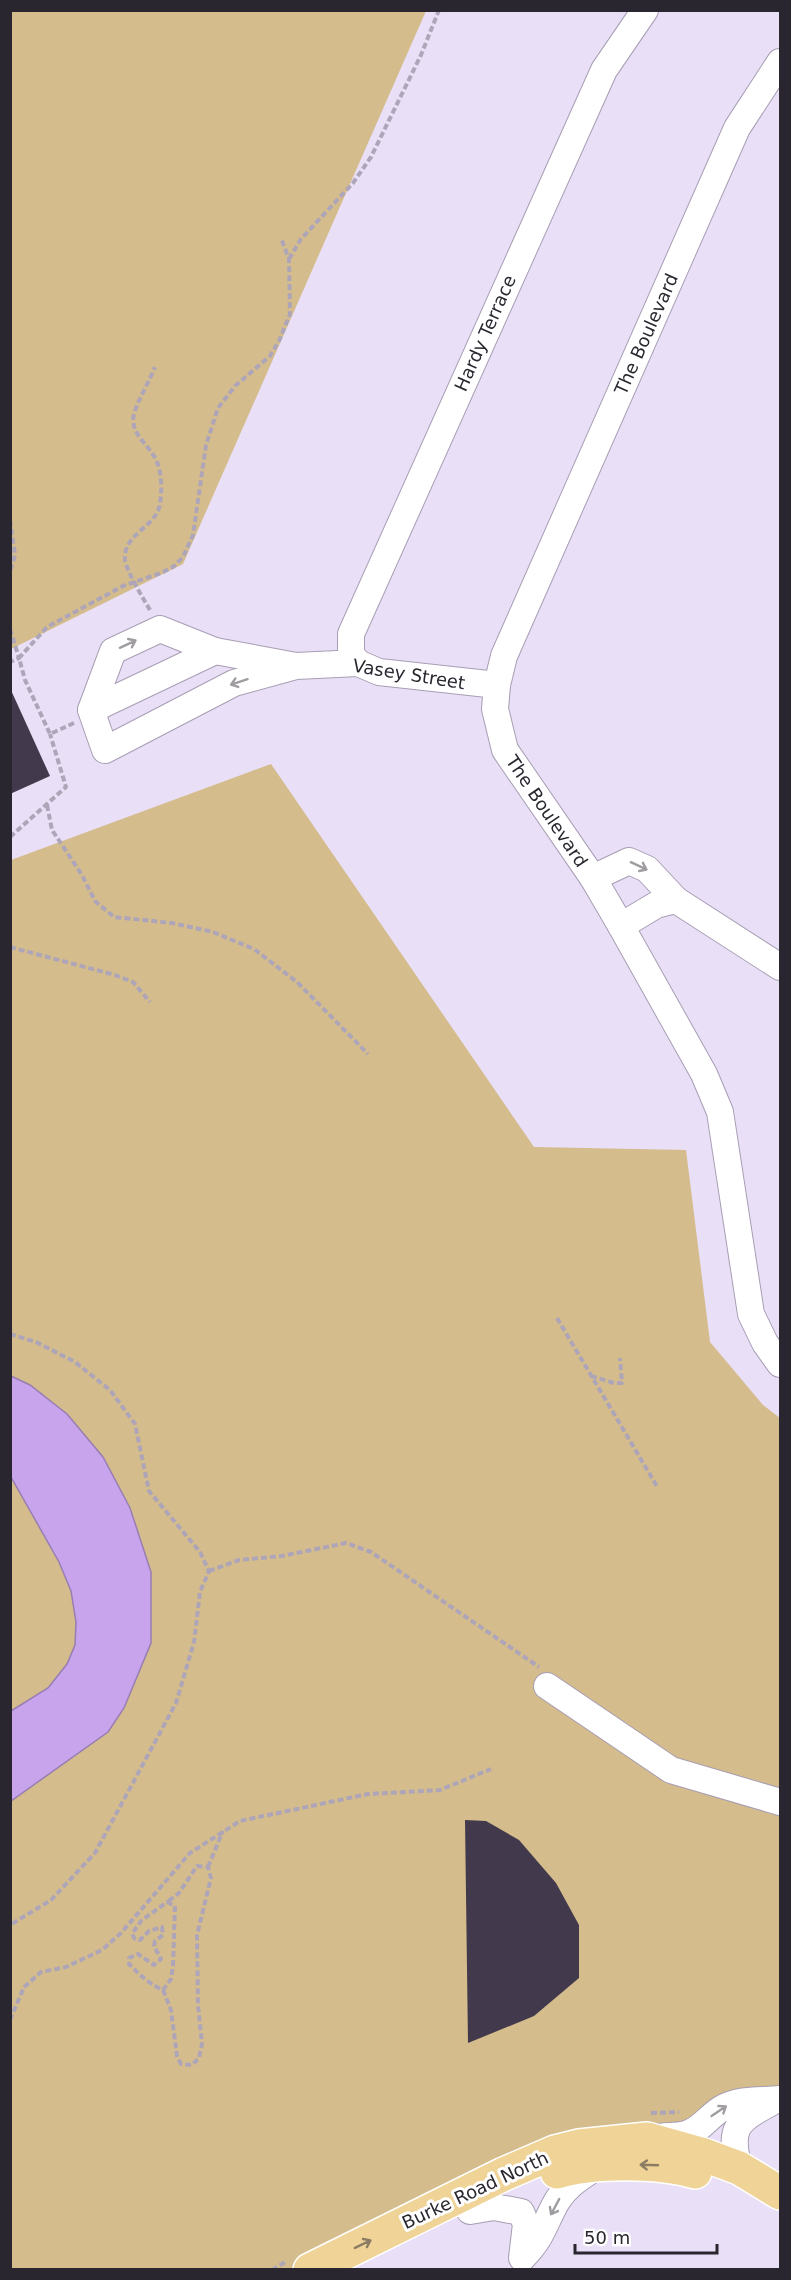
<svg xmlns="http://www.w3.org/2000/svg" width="791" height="2280" font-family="'DejaVu Sans',sans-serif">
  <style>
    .green { fill: #d4bc8c }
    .water { fill: #c7a4eb; stroke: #987eb3; stroke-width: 1.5 }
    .building { fill: #423a4c }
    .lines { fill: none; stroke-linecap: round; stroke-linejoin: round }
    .minor-casing { stroke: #a89eb4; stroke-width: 28 }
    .major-casing { stroke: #fff; stroke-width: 36 }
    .path { stroke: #aea6b8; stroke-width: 4; stroke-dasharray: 6 3; stroke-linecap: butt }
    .minor { stroke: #fff; stroke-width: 26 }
    .major { stroke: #efd397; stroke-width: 33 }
    .oneway { stroke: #9f9da1 }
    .oneway2 { stroke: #8c7c63 }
    .labels { text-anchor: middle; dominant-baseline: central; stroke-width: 6; stroke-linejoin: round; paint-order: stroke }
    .street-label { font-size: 18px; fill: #2a262f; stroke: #fff }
  </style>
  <rect width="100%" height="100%" fill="#e9dff6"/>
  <g class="green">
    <polygon points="11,10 426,11 183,564 11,649"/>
    <polygon points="271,764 534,1147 686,1150 710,1342 763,1405 780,1418 780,2088 657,2142 538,2157 302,2269 11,2270 11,860"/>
  </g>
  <polygon class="water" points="11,1376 30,1385 67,1414 103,1457 130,1508 151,1572 151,1643 124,1708 108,1732 11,1801 11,1711 48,1688 67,1664 75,1645 76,1622 71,1591 59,1562 11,1477"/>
  <g class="building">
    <polygon points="10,688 50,776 10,794"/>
    <polygon points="465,1820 486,1821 519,1840 556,1883 579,1925 579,1978 534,2016 468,2043"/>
  </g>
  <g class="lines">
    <g class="minor-casing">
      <g id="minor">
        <polyline points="780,62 737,128 504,656 497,685 495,709 505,750 593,878 621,926 704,1074 720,1112 751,1314 765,1343 780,1364"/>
        <polyline points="358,663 351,654 351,634 604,70 645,10"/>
        <polyline points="296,666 234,683 105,750 91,710 113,651 160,629 215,651 296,666 358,663 379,672 497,685"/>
        <polyline points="91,710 215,651"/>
        <polyline points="593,878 629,861 647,869 676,900 780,967"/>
        <polyline points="621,926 656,905 676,900"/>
        <polyline points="547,1686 671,1770 780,1802"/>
        <path d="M654,2138C664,2135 676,2137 686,2134C701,2130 708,2117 721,2109C739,2098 760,2101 780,2099"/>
        <path d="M739,2168C728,2127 737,2121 772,2102"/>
        <polyline points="470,2211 494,2207 521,2212 526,2224 522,2258"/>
        <path d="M523,2257C543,2237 544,2224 557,2201C567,2185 581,2177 596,2167"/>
      </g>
    </g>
    <g class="major-casing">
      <g id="major">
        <path d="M557,2172C593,2161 658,2161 695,2172"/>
        <polyline points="310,2270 504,2174 555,2152 579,2146 647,2139 704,2155 739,2168 780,2193"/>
      </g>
    </g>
    <g class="path">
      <polyline points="289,259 301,239 353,183 371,157 421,55 439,10"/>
      <polyline points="10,520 15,555 10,572"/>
      <path d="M150,610C144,600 126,570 125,560C123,533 156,528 160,504C162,491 162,474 157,462C150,445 129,434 134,414C137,402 150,380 155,367"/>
      <polyline points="10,629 19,658 10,662"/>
      <polyline points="74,723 50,734 25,680 19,658 47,627 123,586 161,573 173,567 183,557 193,535 206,445 218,408 235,386 270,356 279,341 290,314 289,259 281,238"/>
      <polyline points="47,805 52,830 82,875 95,901 114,917 172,923 213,932 254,949 297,982 368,1054"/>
      <polyline points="10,837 66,787 50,734"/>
      <polyline points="10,947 115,975 133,982 150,1002"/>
      <polyline points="557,1318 658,1488"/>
      <polyline points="10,1334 36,1342 75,1362 110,1390 135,1424 149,1491 200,1552 209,1571 200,1592 194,1642 176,1703 95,1853 51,1900 10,1925"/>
      <polyline points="591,1376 614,1383 622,1383 620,1358"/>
      <polyline points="209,1571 239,1560 282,1556 346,1543 371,1552 539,1667"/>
      <polyline points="208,1867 223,1831"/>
      <path d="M167,1902L175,1906L173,1966L171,1979L163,1990C149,1984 140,1975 129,1964V1958L138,1954L154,1965L161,1959L154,1946L155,1941L163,1935L162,1927L149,1931L140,1940L135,1939L132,1934L141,1921Z"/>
      <polyline points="163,1990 171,2010 177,2056 181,2064 192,2065 199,2058 202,2044 198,2005 197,1935 211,1878 208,1867 197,1866 179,1893 167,1902"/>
      <polyline points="10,2020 24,1987 41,1972 66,1967 102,1950 121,1933 190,1853 240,1821 368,1794 440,1790 491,1769"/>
      <polyline points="651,2113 679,2112"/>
      <polyline points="272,2270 287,2261"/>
    </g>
    <use href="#minor" class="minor"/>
    <use href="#major" class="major"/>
  </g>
  <defs><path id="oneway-shaft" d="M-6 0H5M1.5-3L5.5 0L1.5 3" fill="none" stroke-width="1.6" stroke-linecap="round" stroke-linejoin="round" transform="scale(1.5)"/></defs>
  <g class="oneway">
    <use href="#oneway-shaft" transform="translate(128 644) rotate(-25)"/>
    <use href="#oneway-shaft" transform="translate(239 682) rotate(162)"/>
    <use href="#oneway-shaft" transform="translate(639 866) rotate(25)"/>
    <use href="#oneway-shaft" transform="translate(719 2111) rotate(-34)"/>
    <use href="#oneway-shaft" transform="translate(555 2207) rotate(118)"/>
  </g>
  <g class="oneway2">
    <use href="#oneway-shaft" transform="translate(649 2165) rotate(-178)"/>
    <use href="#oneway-shaft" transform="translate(363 2244) rotate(-26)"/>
  </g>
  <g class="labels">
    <g class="street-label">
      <text transform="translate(485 333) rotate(-66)">Hardy Terrace</text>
      <text transform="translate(646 334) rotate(-66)">The Boulevard</text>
      <text transform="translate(409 674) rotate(9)">Vasey Street</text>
      <text transform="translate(547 811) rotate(56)">The Boulevard</text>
      <text transform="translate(475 2190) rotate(-25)">Burke Road North</text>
    </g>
  </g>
  <rect width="791" height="2280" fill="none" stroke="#2a262f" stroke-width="24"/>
  <path d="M575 2244v9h142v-9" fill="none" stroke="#2a262f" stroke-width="3"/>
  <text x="584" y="2244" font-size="18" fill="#2a262f" stroke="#ffffff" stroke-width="4.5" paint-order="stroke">50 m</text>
</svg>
